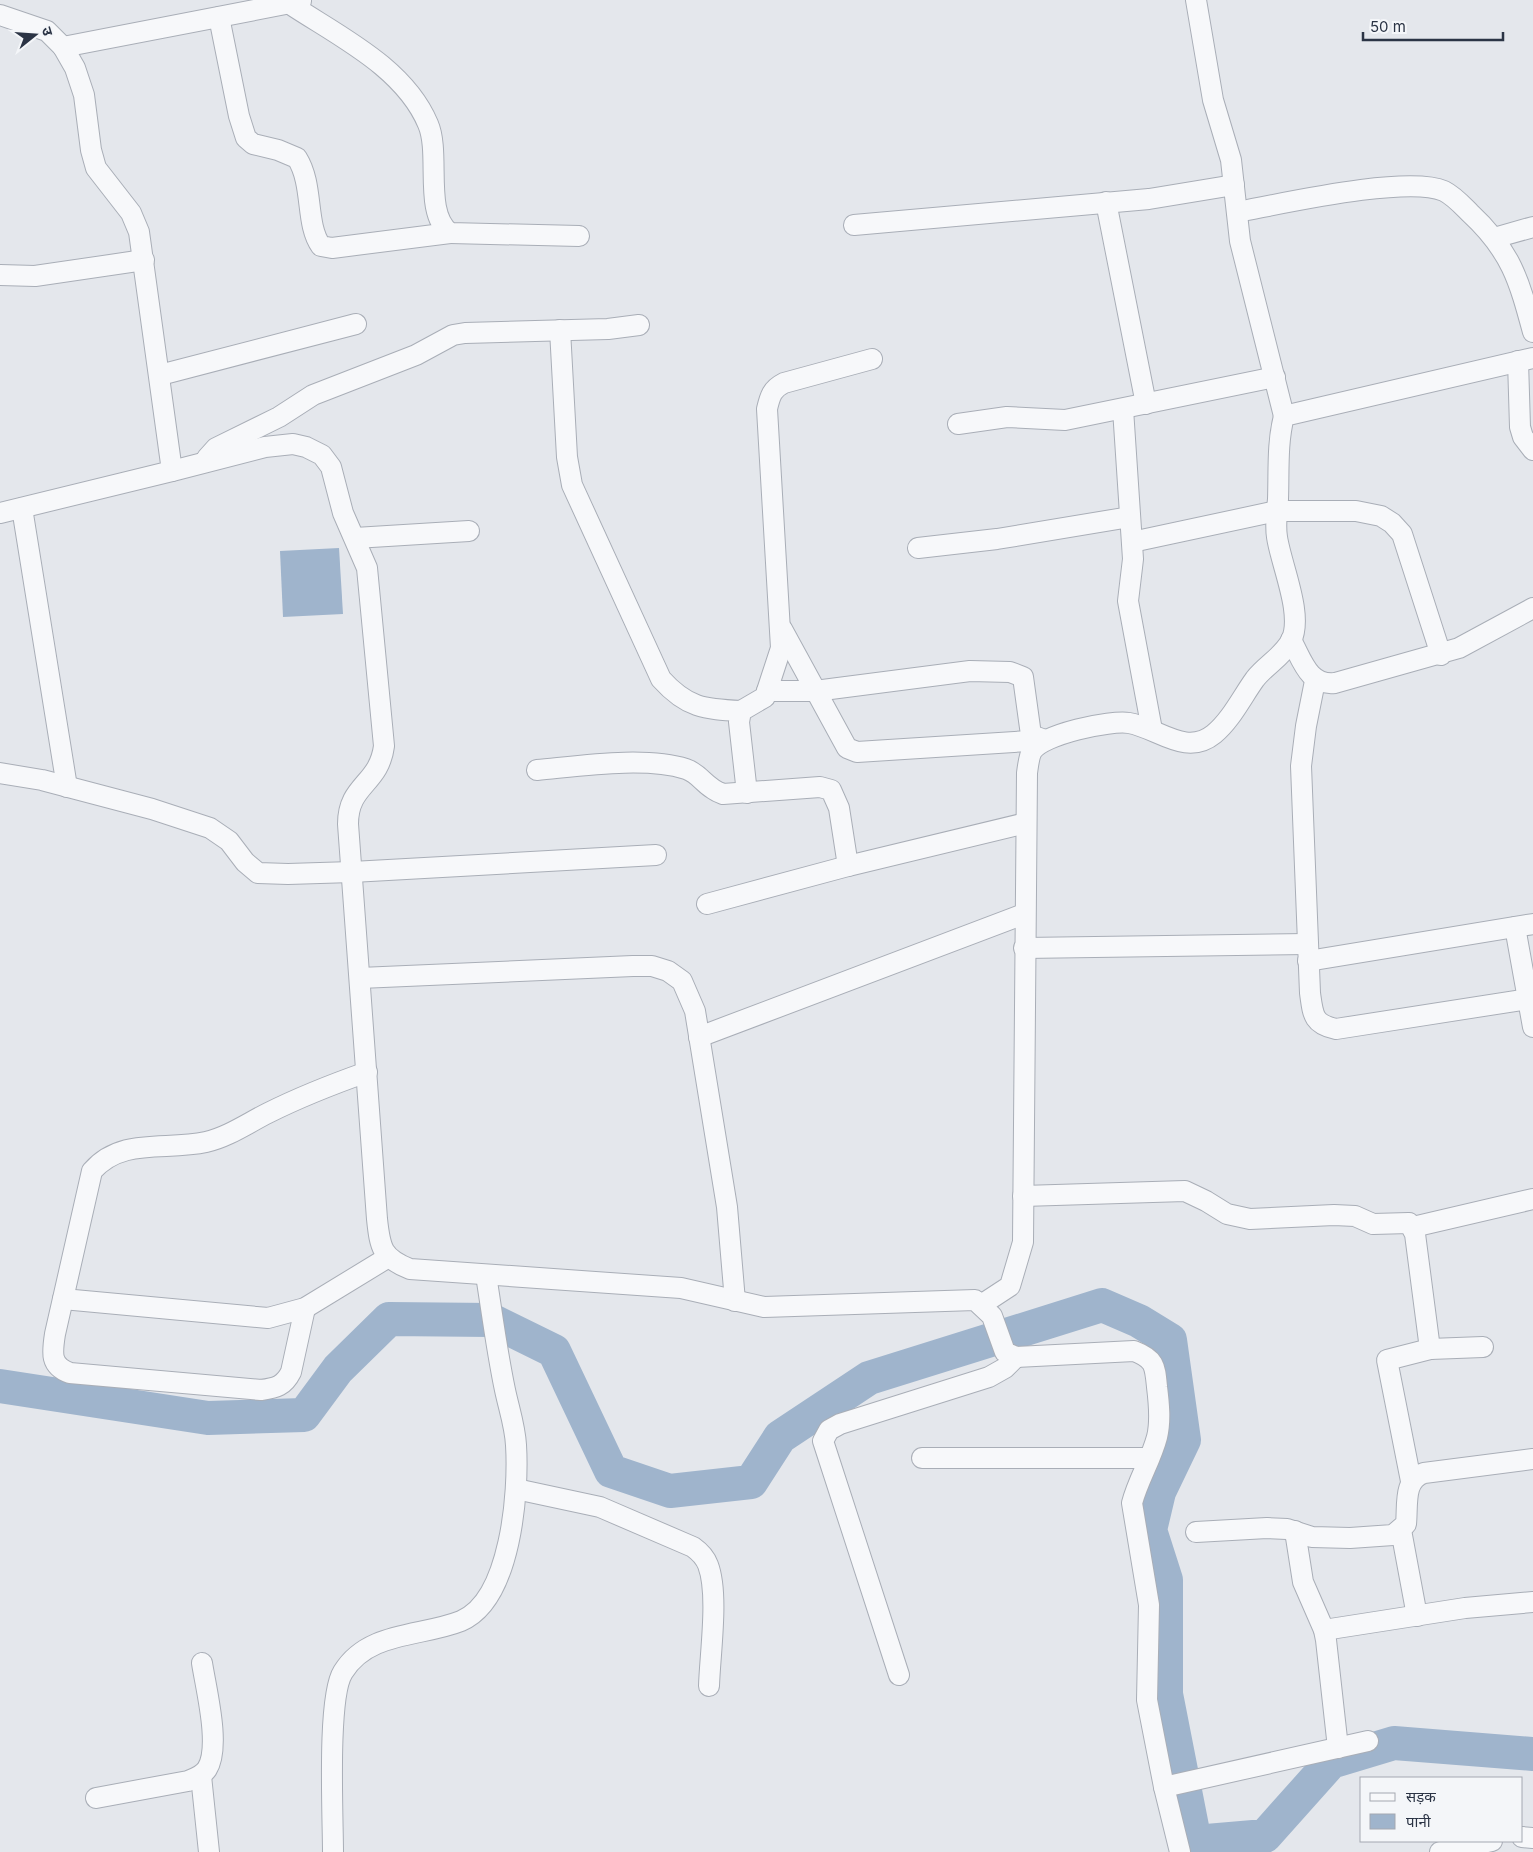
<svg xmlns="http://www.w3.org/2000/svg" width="1533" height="1852" font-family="Inter,'Noto Sans Devanagari',sans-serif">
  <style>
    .water { fill: #9fb4cc }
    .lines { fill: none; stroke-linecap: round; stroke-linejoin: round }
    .river { stroke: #9fb4cc; stroke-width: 34 }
    .minor-casing { stroke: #a9aeb7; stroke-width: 22 }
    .minor { stroke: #f7f8fa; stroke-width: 20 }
  </style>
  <rect width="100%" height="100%" fill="#e4e7ec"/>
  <polygon class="water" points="339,548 343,614 283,617 280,551"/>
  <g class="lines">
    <polyline class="river" points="0,1386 208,1418 304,1415 338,1369 389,1319 491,1320 554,1351 611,1471 670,1491 751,1482 780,1437 869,1378 1102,1305 1139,1321 1170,1340 1184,1440 1159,1492 1150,1530 1166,1580 1166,1694 1195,1842 1265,1836 1331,1762 1394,1743 1533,1754"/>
    <g class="minor-casing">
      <g id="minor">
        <polyline points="1196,0 1213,100 1231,160 1240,241 1284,416"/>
        <path d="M290,4C338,36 404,67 428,124C441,154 423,213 450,233L579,236"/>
        <polyline points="0,15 47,31 63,47 75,68 84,95 91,150 96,168 131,213 139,232 172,471 0,513"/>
        <path d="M219,17L239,116L246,138L253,144L278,150L297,158C314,185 305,224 321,246L332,248L450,233"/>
        <polyline points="63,47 301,1"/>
        <polyline points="1106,202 1146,404"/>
        <path d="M1237,212C1281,204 1407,175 1444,191C1454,196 1462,205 1470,213C1511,251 1519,280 1533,332"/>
        <polyline points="854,225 1149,199 1234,185"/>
        <polyline points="1494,238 1533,227"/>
        <polyline points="0,275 35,276 144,260"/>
        <path d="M560,330L567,457L572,485L661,679C687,708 704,709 741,711"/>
        <polyline points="1518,361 1520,427 1523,437 1533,450"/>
        <polyline points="160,375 356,324"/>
        <polyline points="1123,409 1133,559 1128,601 1152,730"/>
        <polyline points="958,424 1007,417 1065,420 1275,377"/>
        <polyline points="207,458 216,448 279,417 313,395 416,355 453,335 465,333 608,329 639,325"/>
        <path d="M172,471L265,447L293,444L306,447L322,455L331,467L343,513L367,568L384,746C379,785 348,784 348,824L377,1219C380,1248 382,1258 410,1269L681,1288L764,1307L975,1300L992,1316L1005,1352L1016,1357L1134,1351C1155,1359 1155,1366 1157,1387C1159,1403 1161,1421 1157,1437C1151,1460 1138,1480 1132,1503L1149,1605L1147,1700L1164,1787L1180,1852"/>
        <polyline points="22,508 67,787"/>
        <polyline points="355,538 469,531"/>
        <polyline points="1132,542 1277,511 1356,511 1381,516 1392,523 1402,534 1441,655"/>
        <polyline points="918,548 997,539 1130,517"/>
        <polyline points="782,629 847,748 857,752 1045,740"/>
        <path d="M1291,640C1302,659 1308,686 1335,683L1459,648L1533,608"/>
        <path d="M1315,681L1306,726L1301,766L1310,993C1313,1015 1313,1024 1336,1029L1528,999"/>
        <polyline points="767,691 815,691 970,671 1010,672 1023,677 1031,735 1045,740"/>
        <path d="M537,770C580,766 645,756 686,769C701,774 705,788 723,794L820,787L831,790L839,808L848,866"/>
        <polyline points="0,773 42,780 152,809 210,828 229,841 245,862 258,873 288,874 352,872 656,855"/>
        <path d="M747,793L739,722L741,711L765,697L781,648L767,409C770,396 772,389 784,383L872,359"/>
        <polyline points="707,904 848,866 1026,823"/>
        <polyline points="1515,927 1533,1027"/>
        <polyline points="1024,948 1307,944"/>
        <polyline points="1308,961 1533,924"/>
        <polyline points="360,978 633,966 652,966 668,971 682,981 695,1011 727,1207 735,1301"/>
        <polyline points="699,1037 1024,914"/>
        <polyline points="1023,1196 1185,1191 1206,1201 1227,1214 1250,1219 1334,1215 1355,1216 1373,1224 1409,1223 1415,1234 1430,1349"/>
        <polyline points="1413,1227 1533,1199"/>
        <polyline points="63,1299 268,1318 305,1308 387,1258"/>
        <path d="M981,1305L1010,1286L1023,1242L1027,773C1028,766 1029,756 1032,751C1043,734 1110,720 1129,723C1158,728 1186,757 1214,734C1231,720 1242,697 1255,679C1266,665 1282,657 1291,641C1304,615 1281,565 1277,537C1275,525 1277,511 1278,499C1279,471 1277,443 1284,416L1533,358"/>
        <path d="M305,1308L291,1372C284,1386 276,1388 261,1390L70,1373C50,1366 52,1353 55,1334L92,1171C122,1137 165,1151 206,1142C228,1137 248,1123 268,1113C300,1097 333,1084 367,1072"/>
        <polyline points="922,1458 1149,1458"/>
        <polyline points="1411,1481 1387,1360 1430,1349 1483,1347"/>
        <path d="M516,1489L600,1507L693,1547C700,1552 705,1557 708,1565C719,1594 710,1653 709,1686"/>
        <polyline points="1401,1530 1417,1616"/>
        <polyline points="1295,1531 1303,1582 1324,1630 1326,1640 1338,1748"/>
        <path d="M1196,1532L1267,1528L1287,1529L1312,1537L1350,1538L1393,1535L1406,1524C1408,1505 1403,1480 1424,1473L1533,1459"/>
        <polyline points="1324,1630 1465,1608 1533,1602"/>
        <polyline points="899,1675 823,1441 829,1430 840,1424 989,1377 1005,1368 1016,1357"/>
        <polyline points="201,1776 209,1852"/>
        <polyline points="1164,1787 1368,1741"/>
        <path d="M96,1798L188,1781C195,1778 202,1776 207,1769C221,1747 206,1689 202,1663"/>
        <polyline points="1522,1837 1533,1838"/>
        <path d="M333,1852C333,1817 327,1697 343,1672C368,1631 421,1637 461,1621C511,1600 519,1492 516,1445C515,1426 509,1409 505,1390C497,1352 492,1313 486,1275"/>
        <polyline points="1440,1852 1492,1841"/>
      </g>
    </g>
    <use href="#minor" class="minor"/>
  </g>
  <rect x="1360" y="1777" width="162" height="65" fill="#f4f6f9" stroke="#a4a8b1"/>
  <rect x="1370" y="1793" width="25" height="8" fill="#f7f8fa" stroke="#a4a8b1"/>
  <text x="1406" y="1802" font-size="15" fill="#2b3445">सड़क</text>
  <rect x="1370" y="1814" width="25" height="15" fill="#9fb4cc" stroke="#a4a8b1"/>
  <text x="1406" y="1827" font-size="15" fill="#2b3445">पानी</text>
  <g transform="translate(35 35) rotate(73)" stroke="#f4f6f9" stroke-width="4" paint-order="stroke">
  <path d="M0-4L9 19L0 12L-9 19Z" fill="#2b3445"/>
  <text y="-8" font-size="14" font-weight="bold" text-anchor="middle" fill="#2b3445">उ</text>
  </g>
  <path d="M1363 32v8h140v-8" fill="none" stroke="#2b3445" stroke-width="2.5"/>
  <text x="1370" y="32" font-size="15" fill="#2b3445" stroke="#f4f6f9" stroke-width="4" paint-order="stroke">50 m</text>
</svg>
